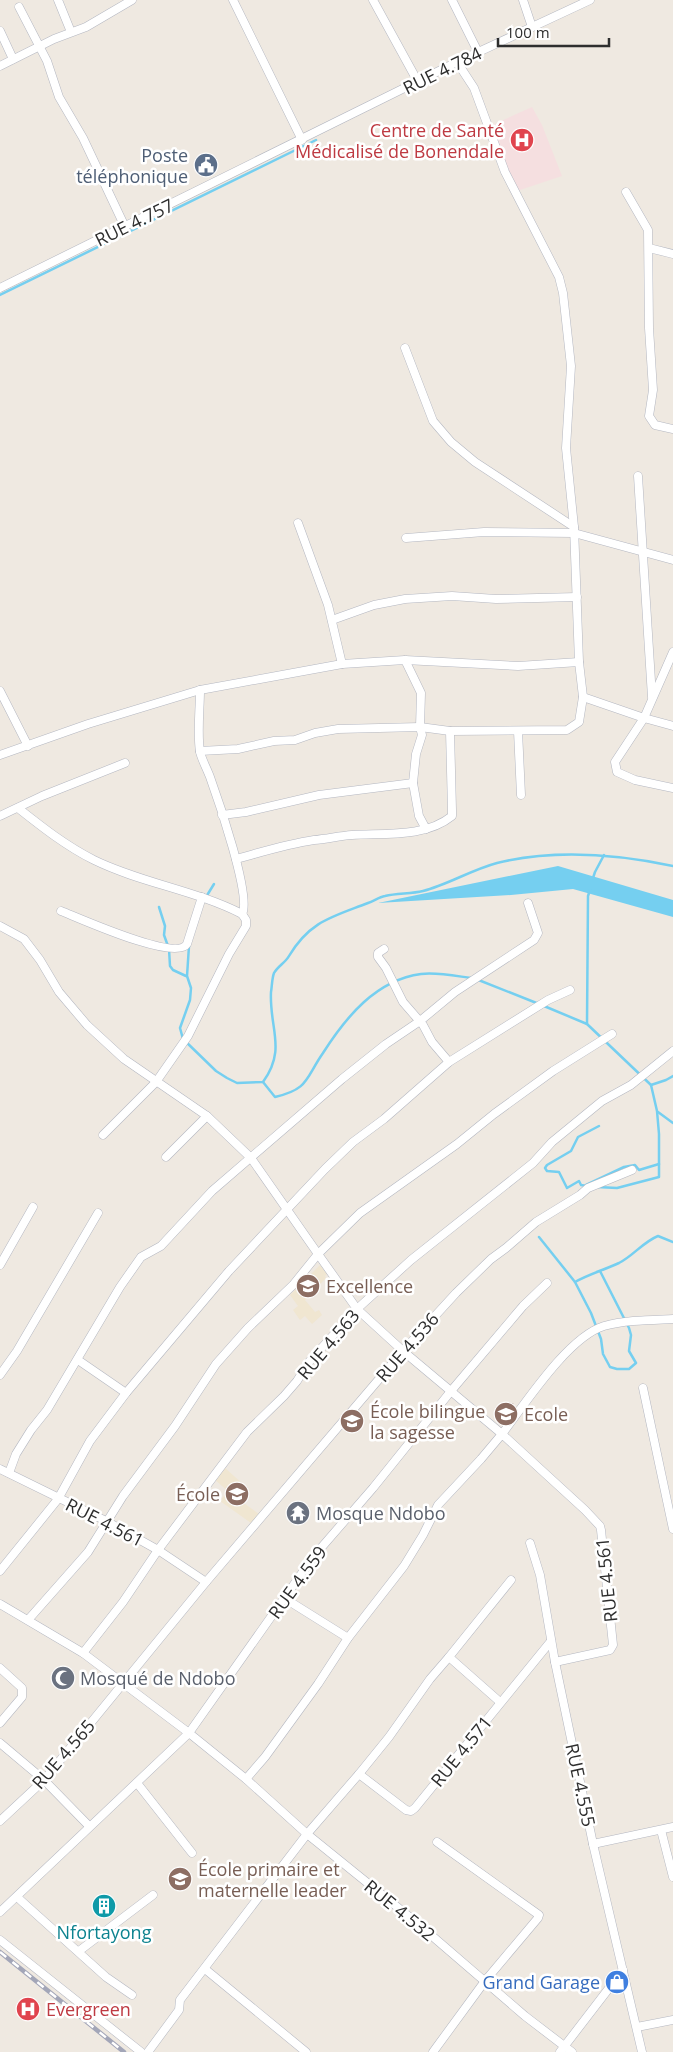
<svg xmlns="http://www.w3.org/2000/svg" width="673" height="2052" font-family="'Open Sans',sans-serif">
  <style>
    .education { fill: #f0e6d1 }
    .medical { fill: #f5dfe0 }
    .water { fill: #75cff0 }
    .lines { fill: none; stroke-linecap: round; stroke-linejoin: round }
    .stream { stroke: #75cff0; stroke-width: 2.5 }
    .minor-casing { stroke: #b4b7c1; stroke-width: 9 }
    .minor { stroke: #fff; stroke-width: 8 }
    .rail-casing { stroke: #a3a6b8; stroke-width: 4.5 }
    .rail { stroke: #fff; stroke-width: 2.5; stroke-dasharray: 8; stroke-linecap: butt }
    .labels { text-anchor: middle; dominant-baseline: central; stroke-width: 5; stroke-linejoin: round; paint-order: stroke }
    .street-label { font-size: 18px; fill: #2e2e2e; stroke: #fff }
    .health-label { font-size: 18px; fill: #be3a42; stroke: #fff; text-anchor: end }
    .service-label { font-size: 18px; fill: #4e5e75; stroke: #fff; text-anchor: end }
    .education-label { font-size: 18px; fill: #785e54; stroke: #fff; text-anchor: start }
    .worship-label { font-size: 18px; fill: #5b616d; stroke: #fff; text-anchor: start }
    .culture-label { font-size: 18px; fill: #0d838f; stroke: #fff }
    .shop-label { font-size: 18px; fill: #366cbe; stroke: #fff; text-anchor: end }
  </style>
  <rect width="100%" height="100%" fill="#efe9e1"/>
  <g class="education">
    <polygon points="320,1265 327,1274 325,1276 326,1278 305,1300 315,1312 319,1310 322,1315 312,1324 305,1316 300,1320 293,1310 298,1306 290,1295"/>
    <polygon points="224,1467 244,1485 243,1487 247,1491 238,1499 259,1514 251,1523 220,1501 227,1492 230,1493 214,1479"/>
  </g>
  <polygon class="medical" points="532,107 542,125 562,176 517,191 490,126"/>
  <polygon class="water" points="558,866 673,900 673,917 573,889 511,895 378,903"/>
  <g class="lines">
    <g class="stream">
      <polyline points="0,295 316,140"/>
      <polyline points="593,878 595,872 604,855"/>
      <polyline points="206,897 214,884"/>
      <polyline points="159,907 165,926 164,935 169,949 170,966 173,970 186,976"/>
      <path d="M189,946L187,976L191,988L190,1000L180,1028L183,1039L216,1071L227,1078L237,1083L263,1082C287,1049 269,1028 271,992C272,986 272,978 274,973C278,966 285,963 289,956C310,921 332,917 368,903C374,901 379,897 385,896C397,893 411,894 423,891C447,885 471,870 497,863C554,849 616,854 673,866"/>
      <polyline points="476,979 539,1004"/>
      <polyline points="544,1006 587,1024 651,1085 657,1111 659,1134 659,1177 617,1188 597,1187"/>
      <polyline points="587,1024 588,896 590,890"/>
      <path d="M263,1082L275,1097C309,1089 305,1079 323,1053C346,1017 376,980 421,974C437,972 456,976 471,978"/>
      <polyline points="651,1085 666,1080 673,1076"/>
      <polyline points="658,1112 673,1123"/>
      <polyline points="586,1185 624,1167 635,1165 639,1170 659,1164"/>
      <polyline points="587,1186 581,1185 579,1181 567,1188 559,1172 547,1171 545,1168 547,1165 571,1151 578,1137 599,1126"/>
      <polyline points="539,1237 575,1282 591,1313 601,1339 603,1354 610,1367 617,1369 629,1369 636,1363 629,1351 631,1335 629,1328 600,1271"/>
      <path d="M575,1282C589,1274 604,1270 619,1263C633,1256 643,1242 658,1236L673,1242"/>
    </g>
    <g class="minor-casing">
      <g id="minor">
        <polyline points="58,0 71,32"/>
        <polyline points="233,0 302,140"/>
        <polyline points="373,0 418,82"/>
        <polyline points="452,0 478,52"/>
        <polyline points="523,0 532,27"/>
        <polyline points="19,7 47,61 59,97 83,138 125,227"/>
        <polyline points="0,31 13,59"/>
        <polyline points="0,66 54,39 86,27 132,0"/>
        <polyline points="626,192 648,230 649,328 653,390 649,416 655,425 673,429"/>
        <polyline points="649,248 673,254"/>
        <polyline points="0,288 457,62 590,0"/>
        <polyline points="405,348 433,421 451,442 475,462 574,527"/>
        <polyline points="638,476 652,697"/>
        <polyline points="298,523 328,605 342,664"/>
        <polyline points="406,538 484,532 574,533 673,560"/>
        <polyline points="332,620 374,605 405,599 452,596 496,599 577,597"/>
        <polyline points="405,660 421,693 420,727 422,735 416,754 413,783 419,816 426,829"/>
        <polyline points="0,691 28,746"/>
        <polyline points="583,697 644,718 673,652"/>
        <polyline points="673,726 644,718 615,762 617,772 635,780 673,788"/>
        <polyline points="518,731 521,795"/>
        <polyline points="200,751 238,749 274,741 295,740 315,733 338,729 420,727 450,731 567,730 579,722 583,697 579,662 574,527 566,448 571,366 563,293 559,277 505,172 474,88 457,62"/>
        <polyline points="0,755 88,724 200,690 342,664 405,660 518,666 579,662"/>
        <path d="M18,808C42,827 66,846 94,860C141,883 195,890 242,914C252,898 218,799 210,777C207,769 202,760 200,752C197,732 200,710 200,690"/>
        <polyline points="222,815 246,812 319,795 413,783"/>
        <polyline points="0,816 42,796 125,763"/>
        <path d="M236,859C262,852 287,844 314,840C327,839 339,836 352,835C384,833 425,838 452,816V810L450,731"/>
        <path d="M61,911C79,918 176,962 187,944L202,897"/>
        <polyline points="0,926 24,939 40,960 59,992 87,1025 124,1059 207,1116 251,1158 318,1254 293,1285 248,1328 216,1364 175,1426 123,1496 88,1552 28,1620"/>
        <polyline points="384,949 378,953 378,957 386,968 403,1002 423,1025 432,1042 449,1062"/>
        <path d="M612,1034L553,1071L494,1114L457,1144L360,1213L318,1254L357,1309L403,1351L502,1434C525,1404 568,1337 604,1326C626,1320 650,1320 673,1319"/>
        <polyline points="103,1135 156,1082 188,1036 229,954 246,926 246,920 242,914"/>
        <polyline points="166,1157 207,1116"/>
        <polyline points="0,1265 33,1207"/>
        <polyline points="547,1283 523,1306 451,1391 373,1488 314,1556 189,1733 246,1779 307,1834 417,1923 525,2016 572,2052"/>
        <polyline points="78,1360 126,1393"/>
        <polyline points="0,1375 17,1351 98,1213"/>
        <polyline points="643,1388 673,1529"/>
        <polyline points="0,1469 106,1521 158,1550 206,1582"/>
        <polyline points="9,1473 16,1454 31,1430 47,1410 120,1287 141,1257 161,1246 212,1191 342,1079 386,1044 420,1021 455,992 534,940 538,933 528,903"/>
        <polyline points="530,1543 540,1575 555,1662 593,1844 642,2052"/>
        <polyline points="0,1571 58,1499 90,1441 126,1393 229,1271 325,1169 353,1142 384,1119 449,1062 548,1000 570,990"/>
        <polyline points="284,1598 348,1638"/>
        <polyline points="0,1604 83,1653 189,1733 0,1912"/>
        <polyline points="83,1653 123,1602 158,1550 247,1432 284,1396 297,1381 308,1363 357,1309 411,1260 533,1163 552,1142 602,1101 631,1085 673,1051"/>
        <polyline points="0,1668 22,1688 22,1697 0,1723"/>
        <polyline points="500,1702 449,1657 511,1580"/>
        <polyline points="0,1743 44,1780 89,1826"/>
        <polyline points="359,1774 406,1810 411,1811 415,1808 551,1641"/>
        <polyline points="246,1779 265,1757 318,1684 348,1638 404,1566 423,1535 438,1505 481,1459 502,1434 585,1510 600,1526 601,1530 613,1645 610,1650 555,1662"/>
        <polyline points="137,1783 192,1853"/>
        <polyline points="0,1821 44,1780 206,1582 403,1351 456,1293 491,1259 506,1248 536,1222 580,1195 588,1188 632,1170"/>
        <polyline points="661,1830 673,1877"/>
        <polyline points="593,1844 673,1827"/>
        <polyline points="17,1897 106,1977 132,1995"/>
        <polyline points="0,1940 141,2052"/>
        <polyline points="79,1951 153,1895"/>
        <polyline points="205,1969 306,2052"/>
        <polyline points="637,2027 673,2020"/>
        <polyline points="148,2052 179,2010 180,2000 307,1834 359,1774 389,1737 430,1679 449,1657"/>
        <polyline points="433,2052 485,1981 538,1918 539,1915 437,1842"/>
        <polyline points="560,2052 623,1970"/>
      </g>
    </g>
    <use href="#minor" class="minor"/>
    <g class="rail-casing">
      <polyline id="rail" points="0,1952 124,2052"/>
    </g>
    <use href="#rail" class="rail"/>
  </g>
  <defs>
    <g id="hospital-disc" transform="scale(1.25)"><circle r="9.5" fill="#e0444e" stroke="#fff"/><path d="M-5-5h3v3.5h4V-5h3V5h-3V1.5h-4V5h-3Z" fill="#fff"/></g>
    <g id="civic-disc" transform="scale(1.25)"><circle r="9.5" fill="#5c6f8a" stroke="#fff"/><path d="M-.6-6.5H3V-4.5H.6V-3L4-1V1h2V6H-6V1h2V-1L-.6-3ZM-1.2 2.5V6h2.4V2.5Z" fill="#fff"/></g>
    <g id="school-disc" transform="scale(1.25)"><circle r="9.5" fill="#8d6e63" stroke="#fff"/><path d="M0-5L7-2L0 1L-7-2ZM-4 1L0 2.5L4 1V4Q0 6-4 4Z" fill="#fff"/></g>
    <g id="temple-disc" transform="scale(1.25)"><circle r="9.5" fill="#6b7280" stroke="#fff"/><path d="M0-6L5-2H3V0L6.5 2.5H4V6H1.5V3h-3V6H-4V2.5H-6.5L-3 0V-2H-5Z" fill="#fff"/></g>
    <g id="mosque-disc" transform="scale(1.25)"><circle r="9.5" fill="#6b7280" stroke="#fff"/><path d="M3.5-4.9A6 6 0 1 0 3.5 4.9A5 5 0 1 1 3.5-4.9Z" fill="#fff"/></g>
    <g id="building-disc" transform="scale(1.25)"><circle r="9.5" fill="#0f9aa8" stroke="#fff"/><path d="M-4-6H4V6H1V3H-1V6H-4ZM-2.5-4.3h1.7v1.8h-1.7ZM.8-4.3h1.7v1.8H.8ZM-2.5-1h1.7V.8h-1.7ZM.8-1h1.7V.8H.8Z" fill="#fff"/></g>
    <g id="shop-disc" transform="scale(1.25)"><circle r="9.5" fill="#3f7fe0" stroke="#fff"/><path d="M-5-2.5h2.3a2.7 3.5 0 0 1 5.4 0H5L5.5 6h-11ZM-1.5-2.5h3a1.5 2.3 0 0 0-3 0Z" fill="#fff"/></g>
  </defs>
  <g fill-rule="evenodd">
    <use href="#hospital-disc" x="522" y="140"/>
    <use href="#civic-disc" x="206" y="165"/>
    <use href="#school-disc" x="308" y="1286"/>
    <use href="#school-disc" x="506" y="1414"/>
    <use href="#school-disc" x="352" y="1421"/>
    <use href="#school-disc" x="237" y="1494"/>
    <use href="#temple-disc" x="298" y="1513"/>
    <use href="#mosque-disc" x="63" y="1678"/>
    <use href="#school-disc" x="180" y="1879"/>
    <use href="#building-disc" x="104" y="1906"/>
    <use href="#shop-disc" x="617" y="1982"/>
    <use href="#hospital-disc" x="28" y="2009"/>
  </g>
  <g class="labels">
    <g class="street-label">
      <text transform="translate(442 70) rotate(-26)">RUE 4.784</text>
      <text transform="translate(134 222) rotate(-26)">RUE 4.757</text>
      <text transform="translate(328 1344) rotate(-50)">RUE 4.563</text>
      <text transform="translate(407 1347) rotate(-49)">RUE 4.536</text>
      <text transform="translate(105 1522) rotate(27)">RUE 4.561</text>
      <text transform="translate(606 1580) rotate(-96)">RUE 4.561</text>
      <text transform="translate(297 1582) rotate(-54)">RUE 4.559</text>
      <text transform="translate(461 1751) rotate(-51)">RUE 4.571</text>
      <text transform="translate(63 1754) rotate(-49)">RUE 4.565</text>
      <text transform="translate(581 1785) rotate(78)">RUE 4.555</text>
      <text transform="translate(400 1910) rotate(39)">RUE 4.532</text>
    </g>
    <g class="health-label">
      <text x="504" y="130">Centre de Santé<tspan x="504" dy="21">Médicalisé de Bonendale</tspan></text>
      <text x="46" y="2009" text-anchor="start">Evergreen</text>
    </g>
    <g class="service-label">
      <text x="188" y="155">Poste<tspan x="188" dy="21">téléphonique</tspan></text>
    </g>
    <g class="education-label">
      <text x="326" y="1286">Excellence</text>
      <text x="370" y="1411">École bilingue<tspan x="370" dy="21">la sagesse</tspan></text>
      <text x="524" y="1414">Ecole</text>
      <text x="220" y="1494" text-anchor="end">École</text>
      <text x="198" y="1869">École primaire et<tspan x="198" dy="21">maternelle leader</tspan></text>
    </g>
    <g class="worship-label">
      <text x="316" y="1513">Mosque Ndobo</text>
      <text x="80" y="1678">Mosqué de Ndobo</text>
    </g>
    <g class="culture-label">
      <text x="104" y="1932">Nfortayong</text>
    </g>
    <g class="shop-label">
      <text x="600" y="1982">Grand Garage</text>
    </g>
  </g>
  <path d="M498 38v8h111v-8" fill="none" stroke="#2e2e2e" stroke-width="2.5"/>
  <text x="506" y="38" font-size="15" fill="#2e2e2e" stroke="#ffffff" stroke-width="4" paint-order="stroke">100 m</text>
</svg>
